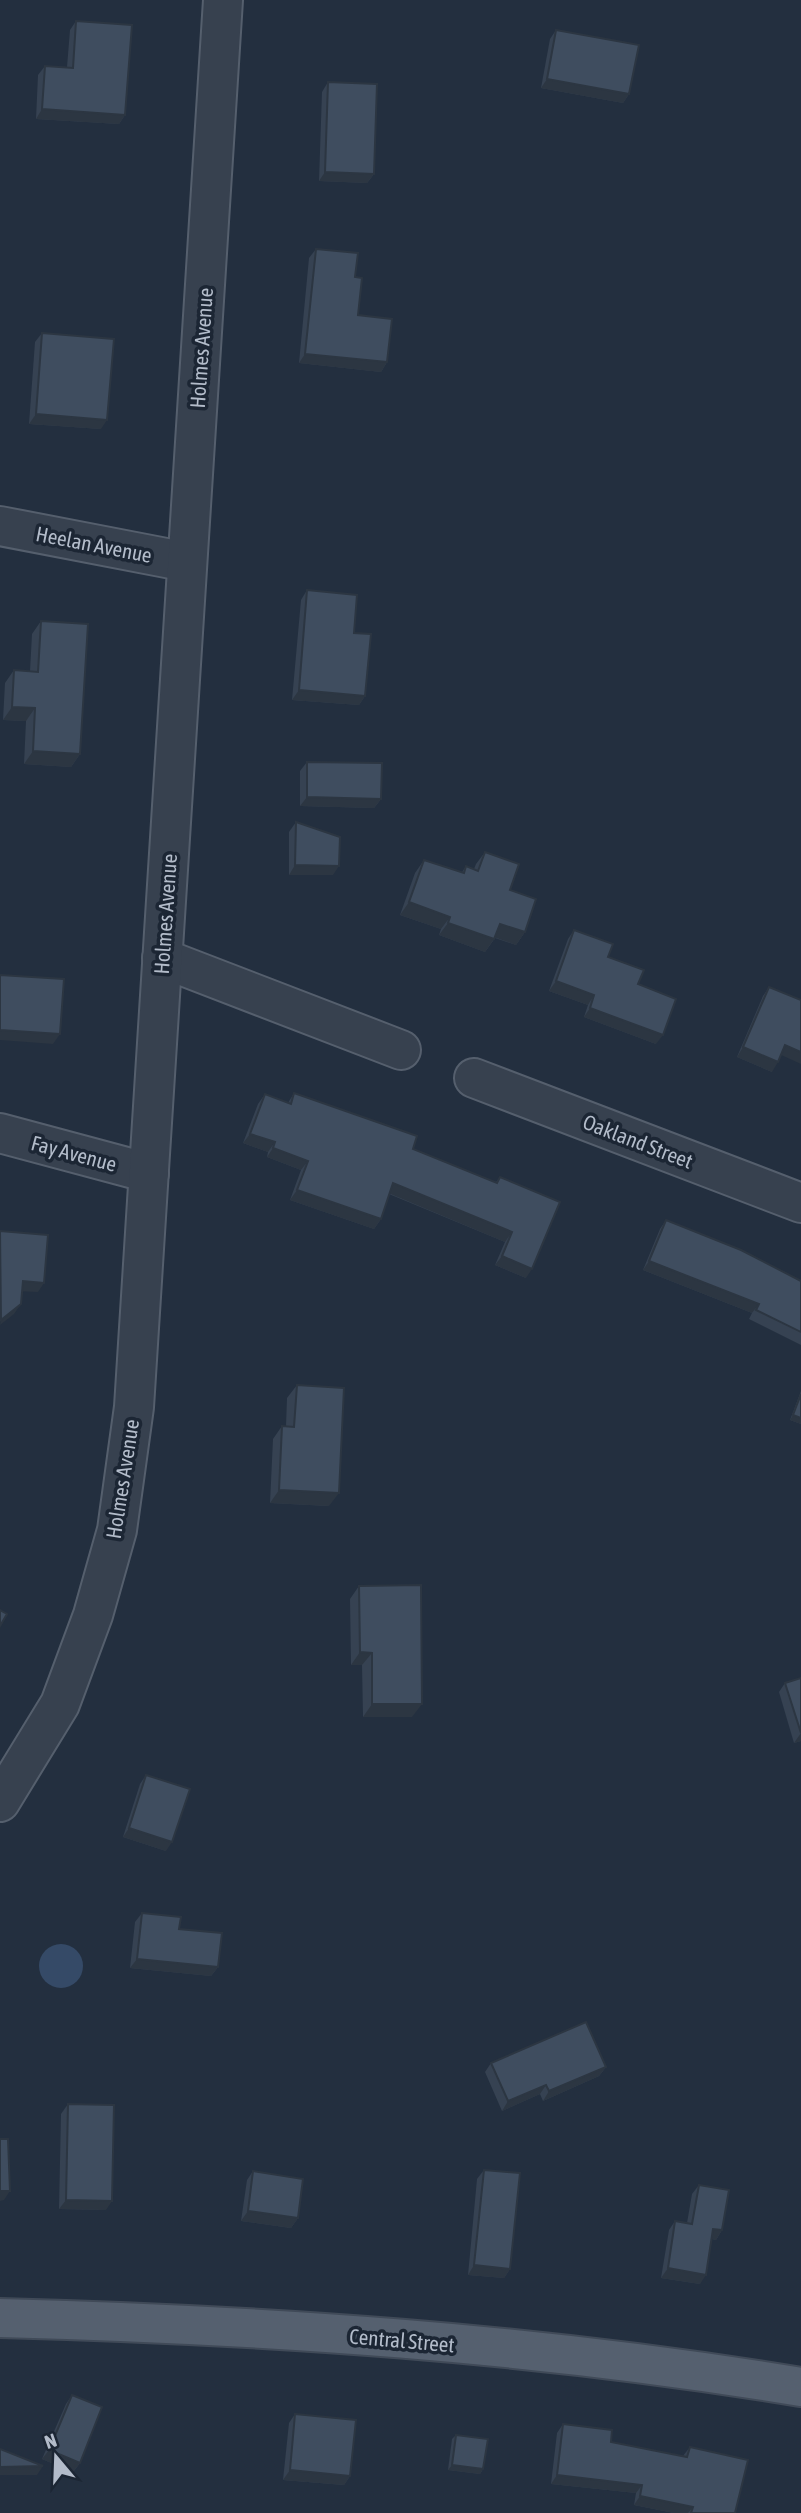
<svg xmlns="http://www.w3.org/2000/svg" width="801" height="2513" font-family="'Asap Condensed',sans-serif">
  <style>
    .water { fill: #354a67 }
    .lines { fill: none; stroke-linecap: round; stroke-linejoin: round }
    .minor-casing { stroke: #555f6d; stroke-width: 42 }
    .major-casing { stroke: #404a58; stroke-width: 42 }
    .minor { stroke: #37414f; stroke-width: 38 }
    .major { stroke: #55606f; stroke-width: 38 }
    .wall { fill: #364252 }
    .shaded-wall { fill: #2c3642 }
    .building { fill: #3f4d5f; stroke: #2c3642; stroke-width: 2 }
    .labels { text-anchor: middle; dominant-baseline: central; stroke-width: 7; stroke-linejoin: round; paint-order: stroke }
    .street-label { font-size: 21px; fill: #b3bcca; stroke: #1c2634 }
  </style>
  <rect width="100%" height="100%" fill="#232f3f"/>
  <circle class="water" cx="61" cy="1966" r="22"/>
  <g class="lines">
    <g class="minor-casing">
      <g id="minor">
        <polyline points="0,526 187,562"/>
        <polyline points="162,958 401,1050"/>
        <polyline points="474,1078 801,1203"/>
        <polyline points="0,1133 149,1173"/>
        <polyline points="0,1802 60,1704 93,1615 117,1530 134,1407 223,0"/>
      </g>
    </g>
    <g class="major-casing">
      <path id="major" d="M0,2318C267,2325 537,2343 801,2387"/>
    </g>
    <use href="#minor" class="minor"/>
    <use href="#major" class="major"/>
  </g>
  <g class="wall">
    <polygon points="76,21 125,115 119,124 36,119 38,75 45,66 67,67 70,30"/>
    <polygon points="556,30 629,94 623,103 541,88 550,39"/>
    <polygon points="328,82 374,174 367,183 319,181 322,92"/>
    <polygon points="316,249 355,277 358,315 387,362 381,372 299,363 309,258"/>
    <polygon points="42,333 101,429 29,424 35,342"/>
    <polygon points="307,590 365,696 359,705 292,700 301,600"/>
    <polygon points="41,621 80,754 71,767 24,764 26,721 3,720 5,683 14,670 30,671 32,634"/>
    <polygon points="307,762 381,799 374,808 300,806 300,771"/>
    <polygon points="296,822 333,875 289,875 289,832"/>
    <polygon points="485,852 510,890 525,932 516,945 495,938 485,952 439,935 441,929 400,915 415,873 424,860 462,872 466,866 474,869 476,864"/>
    <polygon points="574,930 638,984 656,1044 584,1017 588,1005 549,991 568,939"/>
    <polygon points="769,987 772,1072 737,1057 763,996"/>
    <polygon points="294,1093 413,1149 496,1182 500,1177 526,1278 495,1265 505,1242 389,1194 381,1219 374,1229 290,1200 301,1170 267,1157 268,1152 243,1143 258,1104 265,1094 288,1103"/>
    <polygon points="666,1220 801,1281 801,1345 749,1319 752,1313 643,1270 660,1229"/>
    <polygon points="297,1385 329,1506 270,1503 273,1439 282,1426 286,1426 287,1398"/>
    <polygon points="801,1391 801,1424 790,1420"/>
    <polygon points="359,1586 412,1717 363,1717 362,1665 351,1665 350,1599"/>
    <polygon points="801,1678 801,1741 794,1743 779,1692 785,1683"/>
    <polygon points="146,1775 166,1851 123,1837 140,1784"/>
    <polygon points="142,1913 179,1929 218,1967 211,1976 130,1968 135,1922"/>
    <polygon points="491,2063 606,2067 599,2076 543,2101 540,2094 502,2111 485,2072"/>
    <polygon points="68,2104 106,2210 59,2209 61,2114"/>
    <polygon points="484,2170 510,2269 504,2278 468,2275 477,2179"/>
    <polygon points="253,2171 298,2218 291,2228 241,2221 247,2180"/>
    <polygon points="699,2185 722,2230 716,2240 712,2239 700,2284 661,2278 669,2230 675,2221 687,2223 692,2194"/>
    <polygon points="72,2395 80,2463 73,2472 42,2459 66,2404"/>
    <polygon points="295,2414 350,2476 344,2485 283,2480 289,2423"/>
    <polygon points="563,2424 611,2442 683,2456 690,2447 735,2513 674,2513 634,2505 636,2493 551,2484 557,2433"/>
    <polygon points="456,2435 483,2469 480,2474 448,2470 452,2439"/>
  </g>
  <g class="shaded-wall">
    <polygon points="547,79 629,94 623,103 541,88"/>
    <polygon points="42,109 125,115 119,124 36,119"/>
    <polygon points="325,172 374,174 367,183 319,181"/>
    <polygon points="305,354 387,362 381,372 299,363"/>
    <polygon points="36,414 107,420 101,429 29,424"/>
    <polygon points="299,690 365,696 359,705 292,700"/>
    <polygon points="12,707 35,708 26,721 3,720"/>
    <polygon points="33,751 80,754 71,767 24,764"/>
    <polygon points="307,797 381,799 374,808 300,806"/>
    <polygon points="295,865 339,866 333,875 289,875"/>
    <polygon points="409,902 450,917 441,929 400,915"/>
    <polygon points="448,923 494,939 485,952 439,935"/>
    <polygon points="500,924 525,932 516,945 491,936"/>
    <polygon points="556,981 594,995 588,1005 549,991"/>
    <polygon points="590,1008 663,1035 656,1044 584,1017"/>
    <polygon points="0,1030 60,1034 53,1044 0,1040"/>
    <polygon points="785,1045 801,1052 801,1064 779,1054"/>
    <polygon points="743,1047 778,1062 772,1072 737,1057"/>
    <polygon points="250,1134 275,1142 268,1152 243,1143"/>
    <polygon points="273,1148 308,1161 301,1170 267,1157"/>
    <polygon points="393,1183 512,1232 505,1242 386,1192"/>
    <polygon points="297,1190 381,1219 374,1229 290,1200"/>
    <polygon points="502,1256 532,1269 526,1278 495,1265"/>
    <polygon points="649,1261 759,1304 752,1313 643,1270"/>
    <polygon points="23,1281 44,1283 38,1292 16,1291"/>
    <polygon points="21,1304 14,1314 0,1325 1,1320"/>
    <polygon points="793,1415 801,1418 801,1424 790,1420"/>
    <polygon points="279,1490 339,1493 329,1506 270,1503"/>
    <polygon points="360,1652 372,1653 362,1665 351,1665"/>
    <polygon points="372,1704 422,1704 412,1717 363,1717"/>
    <polygon points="801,1733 801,1741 794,1743"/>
    <polygon points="129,1828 172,1842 166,1851 123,1837"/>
    <polygon points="137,1959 218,1967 211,1976 130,1968"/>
    <polygon points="606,2067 599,2076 543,2101 549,2091"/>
    <polygon points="546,2085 540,2094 502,2111 508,2101"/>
    <polygon points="0,2191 10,2191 4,2200 0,2201"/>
    <polygon points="66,2200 112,2201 106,2210 59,2209"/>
    <polygon points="248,2211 298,2218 291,2228 241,2221"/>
    <polygon points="713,2229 722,2230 716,2240 707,2238"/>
    <polygon points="474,2265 510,2269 504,2278 468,2275"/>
    <polygon points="668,2268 706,2275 700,2284 661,2278"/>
    <polygon points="49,2450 80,2463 73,2472 42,2459"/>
    <polygon points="452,2465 483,2469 480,2474 448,2470"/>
    <polygon points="43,2466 37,2475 0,2475 0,2467"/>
    <polygon points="290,2470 350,2476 344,2485 283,2480"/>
    <polygon points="557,2475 642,2485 636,2493 551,2484"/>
    <polygon points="640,2496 693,2507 688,2513 674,2513 634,2505"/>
  </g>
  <g class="building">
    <polygon points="76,21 132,25 125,115 42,109 45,66 73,68"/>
    <polygon points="556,30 639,45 629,94 547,79"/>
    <polygon points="328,82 377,84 374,174 325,172"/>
    <polygon points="316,249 358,253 355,277 362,278 358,315 392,319 387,362 305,354"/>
    <polygon points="42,333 114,339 107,420 36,414"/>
    <polygon points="307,590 357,595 354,633 371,634 365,696 299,690"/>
    <polygon points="41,621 88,624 80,754 33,751 35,708 12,707 14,670 38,672"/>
    <polygon points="307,762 382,763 381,799 307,797"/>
    <polygon points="296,822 340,837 339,866 295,865"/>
    <polygon points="485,852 519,864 510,890 536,899 525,932 500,924 494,939 448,923 450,917 409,902 424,860 464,873 466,866 478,871"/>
    <polygon points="574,930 613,944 608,957 644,970 638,984 676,999 663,1035 590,1008 594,995 556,981"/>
    <polygon points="0,975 64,979 60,1034 0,1030"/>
    <polygon points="769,987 801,1000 801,1052 785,1045 778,1062 743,1047"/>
    <polygon points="294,1093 417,1136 413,1149 497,1183 500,1177 560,1202 532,1269 502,1256 512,1232 393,1183 381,1219 297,1190 308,1161 273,1148 275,1142 250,1134 265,1094 291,1104"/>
    <polygon points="666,1220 741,1250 801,1281 801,1332 756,1310 759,1304 649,1261"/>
    <polygon points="0,1231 48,1235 44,1283 23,1281 21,1304 1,1320"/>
    <polygon points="297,1385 344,1388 339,1493 279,1490 282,1426 294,1427"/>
    <polygon points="801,1394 801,1418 793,1415"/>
    <polygon points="421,1585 422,1704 372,1704 372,1653 360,1652 359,1586"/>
    <polygon points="0,1610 7,1614 0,1626"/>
    <polygon points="801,1678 801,1733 785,1683"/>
    <polygon points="146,1775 190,1789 172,1842 129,1828"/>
    <polygon points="142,1913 181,1917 179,1929 222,1933 218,1967 137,1959"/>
    <polygon points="586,2022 606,2067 549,2091 546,2085 508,2101 491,2063"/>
    <polygon points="68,2104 114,2105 112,2201 66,2200"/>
    <polygon points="0,2139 8,2139 10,2191 0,2191"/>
    <polygon points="484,2170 520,2173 510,2269 474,2265"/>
    <polygon points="253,2171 303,2179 298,2218 248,2211"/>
    <polygon points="699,2185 729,2190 722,2230 713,2229 706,2275 668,2268 675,2221 692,2224"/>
    <polygon points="72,2395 102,2407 80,2463 49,2450"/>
    <polygon points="295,2414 356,2420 350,2476 290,2470"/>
    <polygon points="563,2424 612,2430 611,2442 687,2457 690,2447 748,2460 735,2513 691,2513 693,2507 640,2496 642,2485 557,2475"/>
    <polygon points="456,2435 488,2439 483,2469 452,2465"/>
    <polygon points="0,2449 43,2466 0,2467"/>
  </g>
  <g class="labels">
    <g class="street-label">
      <text transform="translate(201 348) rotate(-86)">Holmes Avenue</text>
      <text transform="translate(94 544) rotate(11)">Heelan Avenue</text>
      <text transform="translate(165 914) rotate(-86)">Holmes Avenue</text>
      <text transform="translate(638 1141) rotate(21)">Oakland Street</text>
      <text transform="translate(74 1153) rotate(15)">Fay Avenue</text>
      <text transform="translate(122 1479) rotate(-81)">Holmes Avenue</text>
      <text transform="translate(402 2340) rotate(5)">Central Street</text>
    </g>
  </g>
  <g transform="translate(56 2457) rotate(341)" stroke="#1c2634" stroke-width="5" paint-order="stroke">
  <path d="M0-5L12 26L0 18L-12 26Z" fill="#b3bcca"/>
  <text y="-10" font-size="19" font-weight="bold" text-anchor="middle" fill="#b3bcca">N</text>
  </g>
</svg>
